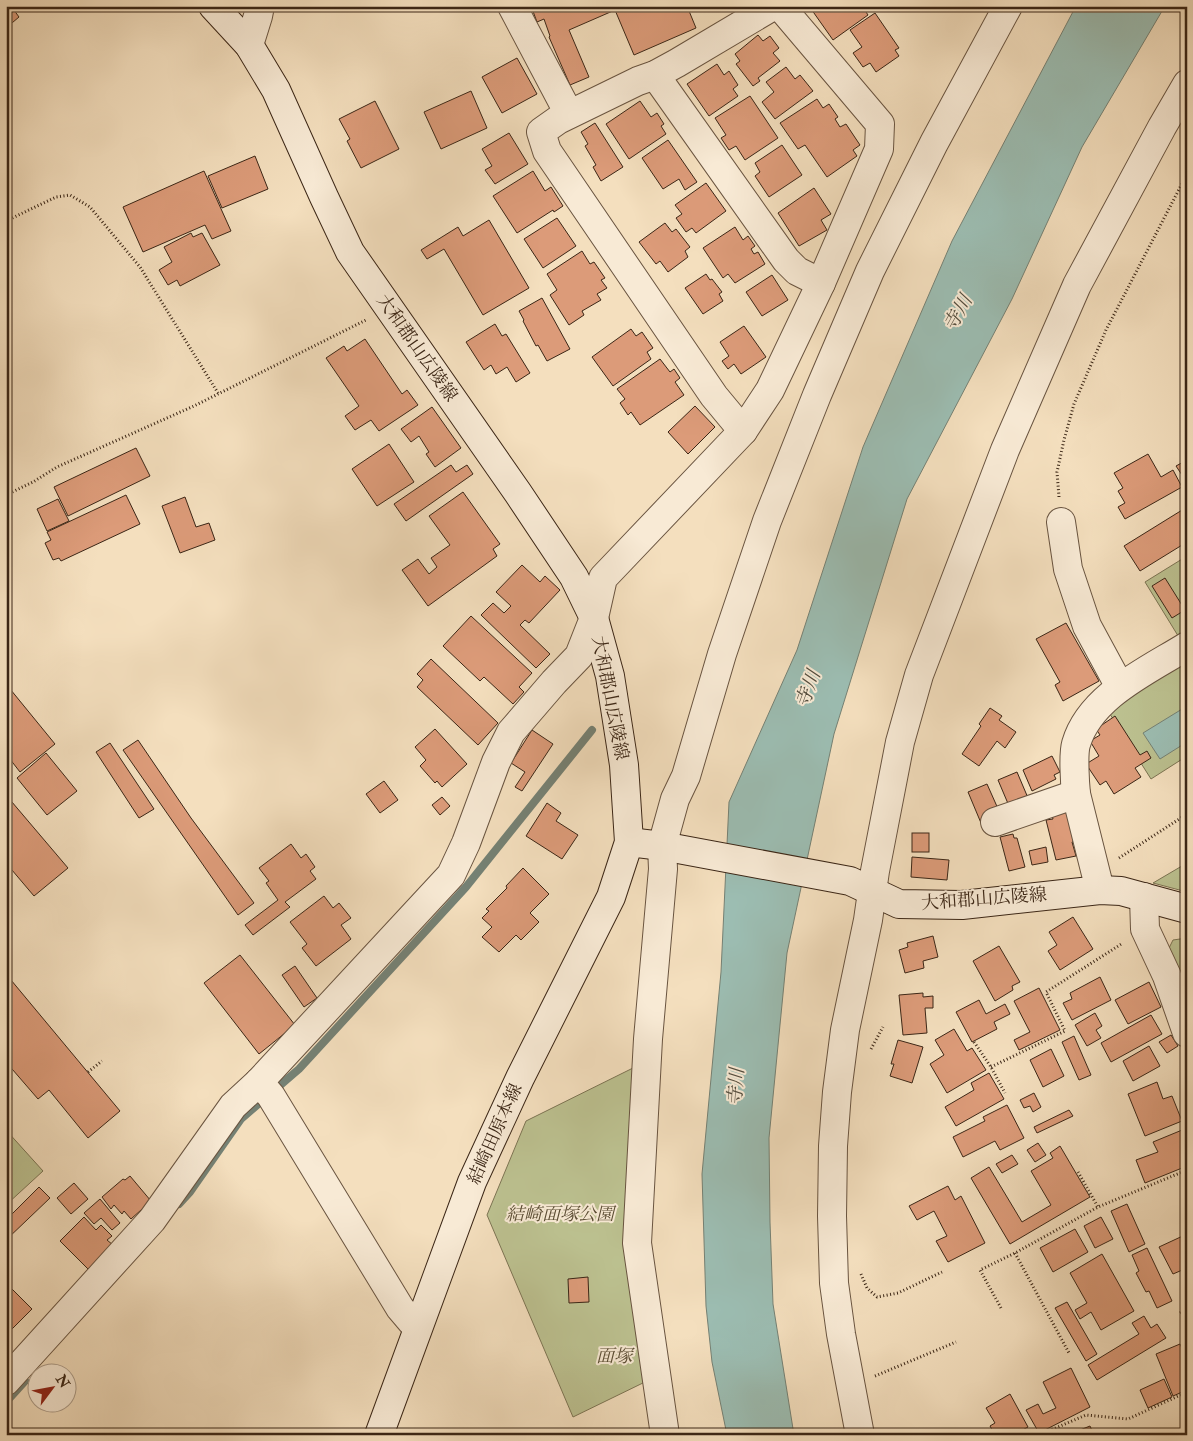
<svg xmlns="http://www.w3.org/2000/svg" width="1193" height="1441" viewBox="0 0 1193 1441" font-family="'IM FELL Double Pica','Noto Serif JP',serif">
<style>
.green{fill:#bcc190;stroke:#7c7453}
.water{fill:#9cbdb2;stroke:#758174}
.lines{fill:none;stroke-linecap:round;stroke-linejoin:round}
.stream{stroke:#758174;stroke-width:8}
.building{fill:#dc9b79;stroke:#3b2616}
.minor-casing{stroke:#695440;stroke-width:30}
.secondary-casing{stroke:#3b2616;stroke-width:30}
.path{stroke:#3b2616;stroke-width:3;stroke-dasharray:1 2.5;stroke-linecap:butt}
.minor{stroke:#f8ead5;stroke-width:28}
.secondary{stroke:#f8ead5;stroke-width:28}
.labels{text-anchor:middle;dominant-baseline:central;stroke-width:4;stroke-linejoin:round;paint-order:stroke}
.street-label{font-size:18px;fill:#3b2616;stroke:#f8ead5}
.park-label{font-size:18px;font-style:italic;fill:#5b4d34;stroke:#f8ead5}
.water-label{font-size:19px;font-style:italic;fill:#534c3d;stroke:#f8ead5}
</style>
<rect width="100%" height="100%" fill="#f4dfbe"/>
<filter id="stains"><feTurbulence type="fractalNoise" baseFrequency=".004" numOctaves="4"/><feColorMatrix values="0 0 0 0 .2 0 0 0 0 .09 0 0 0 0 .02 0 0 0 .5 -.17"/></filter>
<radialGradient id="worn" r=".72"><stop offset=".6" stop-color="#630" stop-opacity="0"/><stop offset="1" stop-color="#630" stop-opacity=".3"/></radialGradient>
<g class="green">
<path d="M1187 556V635L1180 639 1145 582Z"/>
<path d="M1187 661V756L1151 779 1108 711Z"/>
<path d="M1187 863V892L1153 883Z"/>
<path d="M1187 938V1012L1163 960 1173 940Z"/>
<path d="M633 1068 647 1381 573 1417 487 1215 526 1121Z"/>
<path d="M6 1130 43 1171 6 1205Z"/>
</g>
<g class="water">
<path d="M1076 6H1165L1082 147 1012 299 907 499 834 734 787 953 769 1138 770 1222 773 1304 794 1435H727L712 1362 706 1306 702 1174 721 972 729 802 797 650 863 447 952 241Z"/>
<path d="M1187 706V742L1160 759 1143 733Z"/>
</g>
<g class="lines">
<g class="stream">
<path d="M179 1204 190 1192 241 1119 299 1069 466 887 592 730"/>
<path d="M6 1402 25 1381"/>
</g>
</g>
<g class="building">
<path d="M6 6H11L19 17 6 28Z"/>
<path d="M531 6H687L696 28 634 55 615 10 569 30 589 77 570 85 549 37 550 36 544 19 537 22Z"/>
<path d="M809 6H862L868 15 833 40Z"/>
<path d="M875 13 899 48 895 50 899 56 876 72 870 63 863 67 853 53 862 47 850 30Z"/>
<path d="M758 35 763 41 770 36 779 48 773 53 780 61 758 78 760 81 753 86 736 64 740 61 735 54Z"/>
<path d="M517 58 537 94 502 113 482 77Z"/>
<path d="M717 64 724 75 729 71 738 85 733 89 738 96 709 116 687 84Z"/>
<path d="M786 67 795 79 800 75 813 91 775 119 762 102 774 92 766 82Z"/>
<path d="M471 91 487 128 441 149 424 112Z"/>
<path d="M750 96 778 138 745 160 736 146 729 150 721 138 726 135 715 118Z"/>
<path d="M817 99 823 108 829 104 838 117 835 119 840 127 846 124 860 145 853 150 857 156 827 177 805 145 798 149 780 123Z"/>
<path d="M375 101 399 149 361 168 347 141 350 139 339 119Z"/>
<path d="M640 101 651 117 657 113 664 124 661 126 666 134 629 159 606 124Z"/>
<path d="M595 123 623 167 601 181 593 167 596 165 585 146 588 144 581 132Z"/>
<path d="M509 133 528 164 495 184 485 170 492 166 482 149Z"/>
<path d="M668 140 697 182 685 190 679 179 663 189 642 158Z"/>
<path d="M782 145 802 175 769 197 755 176 760 172 755 163Z"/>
<path d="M255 156 268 189 222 208 208 176Z"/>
<path d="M204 171 231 231 212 239 205 225 143 252 123 207Z"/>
<path d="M533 171 545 191 551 187 563 206 554 212 553 210 517 233 493 196Z"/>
<path d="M706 183 726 211 696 233 692 228 686 232 676 218 682 214 675 205Z"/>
<path d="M814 188 831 214 821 220 827 230 799 246 778 213Z"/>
<path d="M557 218 576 246 543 268 524 239Z"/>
<path d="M489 220 529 288 483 315 444 249 427 259 421 250 458 227 463 236Z"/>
<path d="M665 223 672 232 676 229 690 247 685 251 688 257 668 272 660 261 656 264 639 242Z"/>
<path d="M735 227 743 240 748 236 755 246 751 249 754 254 758 252 765 264 735 283 728 274 723 278 703 248Z"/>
<path d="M191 233 193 237 202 233 220 265 180 286 177 280 168 285 159 270 172 262 164 247Z"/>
<path d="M582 251 590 264 594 262 605 278 601 280 607 288 597 294 601 300 582 311 584 315 569 325 550 295 557 290 547 274Z"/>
<path d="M706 274 710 280 712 279 722 292 719 294 723 301 703 314 685 288Z"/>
<path d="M772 275 788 300 762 316 746 292Z"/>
<path d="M542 298 570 349 547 361 538 345 536 346 523 321 524 320 519 311Z"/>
<path d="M495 324 502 336 506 334 530 373 516 382 507 367 496 374 491 365 484 370 466 342Z"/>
<path d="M744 326 766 357 741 374 734 364 728 369 722 361 729 356 720 342Z"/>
<path d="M631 329 636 336 642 332 653 348 647 352 651 359 613 386 592 357Z"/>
<path d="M365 339 402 394 407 390 418 405 379 431 371 420 355 430 345 416 359 406 326 358 344 346 347 351Z"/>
<path d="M660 359 670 372 674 369 680 378 675 382 684 395 640 425 631 412 628 415 620 403 625 399 617 389Z"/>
<path d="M695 406 715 427 688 454 668 432Z"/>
<path d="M432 407 461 448 435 467 426 454 429 452 419 436 411 442 401 429Z"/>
<path d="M389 444 414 482 377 506 352 469Z"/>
<path d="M136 448 150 476 68 516 54 487Z"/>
<path d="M1148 454 1161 477 1173 470 1182 487 1125 519 1118 507 1125 503 1118 491 1123 488 1114 473Z"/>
<path d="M1187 460V481H1186L1176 466Z"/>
<path d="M451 465 456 472 467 465 473 474 406 521 394 504Z"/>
<path d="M463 492 500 544 493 549 497 556 428 606 402 570 418 559 429 574 437 567 431 558 450 545 429 516Z"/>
<path d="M126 495 140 524 61 561 59 558 53 560 45 543 51 540 47 532Z"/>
<path d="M185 497 196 527 209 523 215 540 180 553 162 506Z"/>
<path d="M58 499 69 521 47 531 37 509Z"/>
<path d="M1187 507V542L1140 571 1124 546Z"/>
<path d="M522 565 540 582 545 576 560 590 529 623 525 620 520 625 550 654 536 668 481 615 493 603 504 613 511 606 496 592Z"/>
<path d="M1165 578 1185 610 1172 618 1152 586Z"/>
<path d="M471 616 532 673 519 687 524 692 513 704 484 677 480 681 443 646Z"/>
<path d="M1066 623 1099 681 1063 701 1055 685 1060 682 1036 639Z"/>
<path d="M431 659 498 723 478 745 417 687 423 680 417 674Z"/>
<path d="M6 684 55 744 20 772 6 754Z"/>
<path d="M990 708 1002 716 999 720 1016 732 1005 748 997 741 979 766 962 754 981 726 979 724Z"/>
<path d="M1115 716 1140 755 1147 751 1151 758 1135 768 1141 777 1114 794 1106 781 1100 785 1086 764 1099 756 1090 741 1100 735 1096 729Z"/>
<path d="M435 729 467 764 442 787 437 781 435 783 420 766 426 760 415 747Z"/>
<path d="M532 730 553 744 522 791 515 787 525 772 511 763Z"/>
<path d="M138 740 191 818 254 903 238 915 123 750Z"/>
<path d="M110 743 154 809 139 818 96 752Z"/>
<path d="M46 753 77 791 47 815 17 778Z"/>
<path d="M1052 756 1060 772 1054 775 1056 779 1032 791 1023 770Z"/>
<path d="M1017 772 1031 805 1012 813 998 780Z"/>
<path d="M384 781 398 800 380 813 366 794Z"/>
<path d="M987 784 999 811 994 817 981 823 968 792Z"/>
<path d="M6 795 68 868 34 896 6 863Z"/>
<path d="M442 797 450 806 440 815 432 805Z"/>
<path d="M547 803 561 813 556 821 578 835 562 859 526 836Z"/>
<path d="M1069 807 1077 841 1072 842 1076 856 1056 860 1046 820 1053 819 1051 811Z"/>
<rect x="912" y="833" width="17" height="19"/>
<path d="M1013 834 1014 838H1017L1025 867 1009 871 1000 837Z"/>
<path d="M291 844 301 858 306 854 315 867 310 871 316 879 285 902 290 907 253 935 245 925 278 900 266 883 269 881 259 868Z"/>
<path d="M1046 847 1048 862 1032 865 1029 851Z"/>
<path d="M912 857 949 860 947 880 911 877Z"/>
<path d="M523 868 549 894 530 913 539 922 521 940 516 935 499 952 482 937 492 927 482 918 489 911 486 909 507 888 506 886Z"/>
<path d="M324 896 333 908 339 903 351 918 341 925 351 939 316 966 302 948 307 944 290 922Z"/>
<path d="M1073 917 1093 949 1060 970 1048 951 1057 945 1049 932Z"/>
<path d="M933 936 938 957 923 961 924 968 905 973 899 950 908 947 907 943Z"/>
<path d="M999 946 1020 982 1012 986 1013 990 995 1001 973 961Z"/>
<path d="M240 955 295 1025 259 1054 204 983Z"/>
<path d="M295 966 317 998 304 1007 282 975Z"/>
<path d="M6 974 120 1111 88 1138 49 1090 38 1099 6 1062Z"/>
<path d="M1100 977 1111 1000 1072 1020 1063 1003 1072 999 1070 993Z"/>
<path d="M1149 982 1161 1007 1128 1024 1115 1000Z"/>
<path d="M1039 988 1060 1030 1019 1050 1014 1040 1030 1032 1014 1001Z"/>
<path d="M923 993V997L933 996V1008H925L927 1033 903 1035 899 995Z"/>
<path d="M979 1000 986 1014 1005 1004 1010 1014 994 1022 997 1029 972 1042 956 1012Z"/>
<path d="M1095 1013 1102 1026 1096 1030 1101 1038 1087 1046 1075 1025Z"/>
<path d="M1151 1015 1162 1034 1111 1062 1101 1043Z"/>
<path d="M954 1029 967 1051 972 1048 986 1070 947 1093 930 1064 944 1055 935 1040Z"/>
<path d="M1171 1035 1178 1046 1167 1053 1159 1042Z"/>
<path d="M1074 1036 1091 1075 1079 1080 1062 1042Z"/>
<path d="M898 1040 923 1047 912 1083 890 1076 894 1064H891Z"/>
<path d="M1149 1046 1160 1066 1133 1081 1123 1061Z"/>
<path d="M1051 1049 1064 1076 1043 1087 1030 1060Z"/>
<path d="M989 1073 1004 1099 956 1126 945 1107 974 1090 971 1083Z"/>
<path d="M1157 1082 1163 1099 1172 1096 1182 1121 1145 1136 1128 1094Z"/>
<path d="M1034 1093 1041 1107 1033 1112 1030 1106 1024 1108 1020 1100Z"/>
<path d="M1007 1105 1024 1138 1000 1150 995 1141 963 1157 953 1137 985 1121 983 1117Z"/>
<path d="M1069 1110 1073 1116 1037 1133 1034 1127Z"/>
<path d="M1187 1128V1166L1145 1183 1136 1160 1158 1152 1153 1142Z"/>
<path d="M1038 1143 1046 1155 1035 1162 1027 1150Z"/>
<path d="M1060 1146 1090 1197 1010 1244 971 1178 989 1167 1022 1222 1051 1205 1031 1171 1053 1158 1050 1153Z"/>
<path d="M1012 1155 1018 1164 1002 1173 996 1164Z"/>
<path d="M130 1176 151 1201 131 1219 124 1211 122 1214 114 1205 111 1209 102 1197 123 1179 125 1180Z"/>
<path d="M74 1183 88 1199 71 1214 57 1198Z"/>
<path d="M948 1186 955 1200 961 1196 985 1243 948 1262 936 1241 947 1236 934 1211 917 1220 909 1206Z"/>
<path d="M39 1187 50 1198 6 1240V1220Z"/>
<path d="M100 1199 120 1223 112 1230 101 1218 94 1224 84 1213Z"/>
<path d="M1127 1204 1145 1244 1129 1252 1111 1211Z"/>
<path d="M84 1217 96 1230 101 1225 112 1236 107 1240 113 1245 88 1269 60 1241Z"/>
<path d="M1101 1217 1113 1239 1095 1248 1084 1226Z"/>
<path d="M1075 1229 1088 1252 1053 1272 1040 1248Z"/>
<path d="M1187 1234V1268L1173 1274 1159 1247Z"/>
<path d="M1147 1248 1172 1301 1157 1308 1149 1291 1146 1292 1136 1273 1139 1271 1132 1255Z"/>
<path d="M1102 1254 1134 1311 1101 1330 1091 1312 1080 1319 1075 1310 1087 1303 1070 1273Z"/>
<path d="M588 1277 589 1302 569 1303 568 1279Z"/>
<path d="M6 1283 32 1309 6 1335Z"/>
<path d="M1067 1302 1097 1354 1086 1361 1055 1308Z"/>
<path d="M1144 1316 1151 1328 1157 1324 1166 1338 1097 1380 1088 1365 1139 1334 1132 1323Z"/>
<path d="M1180 1344 1187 1359V1390L1173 1396 1156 1354Z"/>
<path d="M1071 1368 1090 1407 1039 1433 1026 1410 1038 1404 1043 1414 1056 1408 1043 1382Z"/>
<path d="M1164 1379 1172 1397 1148 1408 1140 1390Z"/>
<path d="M1010 1394 1028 1427 1017 1433 1018 1435H995L990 1426 995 1423 986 1408Z"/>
<path d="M1090 1426 1094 1435H1076L1075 1432Z"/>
</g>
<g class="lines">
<defs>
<g id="minor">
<path d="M512 6 569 114"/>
<path d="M249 45 258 16 260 6"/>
<path d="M655 75 786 260 797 271 821 283"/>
<path d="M743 431 714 396 547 151 541 132 558 120 638 81 655 75 677 63 773 6"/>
<path d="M1061 522 1068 569 1087 626 1120 687"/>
<path d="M995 822 1076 794"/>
<path d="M1100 890 1076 794C1075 784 1073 754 1076 744 1090 696 1147 671 1187 646"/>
<path d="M1144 897 1145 929 1167 976 1187 1033"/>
<path d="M259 1082 271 1096 400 1308 417 1328"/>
<path d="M6 1381 152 1220 233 1106 259 1082 451 875 466 843 496 762 511 732 554 682 579 656 594 618 603 578 743 431 770 390 821 283 879 149 880 124 780 6"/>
<path d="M665 1435 637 1243 648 1039 663 869 662 846 675 799 686 776 722 654 767 521 817 395 870 271 934 143 1008 6"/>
<path d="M860 1435 841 1334 834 1283 832 1216 833 1146 837 1092 845 1030 868 920 875 871 900 742 919 675 1005 450 1077 285 1162 127 1187 84"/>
</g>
<g id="secondary">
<path d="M213 6 249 45 276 90 324 197 350 252 518 493 574 577 594 618 610 676 624 765 629 842 611 897 520 1078 472 1182 379 1435"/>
<path d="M629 842 662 846 850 881 899 904 962 905 1100 890 1121 891 1187 909"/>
</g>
</defs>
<use href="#minor" class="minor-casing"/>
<use href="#secondary" class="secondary-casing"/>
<g class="path">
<path d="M6 221 56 197 70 195 90 207 140 267 218 393"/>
<path d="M6 495 33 482 57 467 194 406 366 320"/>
<path d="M1059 497 1057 472 1064 440 1074 404 1106 330 1187 174"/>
<path d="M1119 858 1187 814"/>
<path d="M974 1042 991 1067 1005 1093"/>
<path d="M871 1049 883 1027"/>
<path d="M991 1067 1065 1031 1046 992 1123 943"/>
<path d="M88 1072 102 1061"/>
<path d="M1078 1172 1098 1207"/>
<path d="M1015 1253 1069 1353"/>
<path d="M861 1274 867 1288 877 1297 898 1293 942 1272"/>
<path d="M1001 1308 980 1270 1015 1253 1098 1207 1187 1170"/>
<path d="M1180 1313 1187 1309"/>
<path d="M875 1376 956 1342"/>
<path d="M1039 1435 1086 1415 1128 1419 1187 1392"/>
</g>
<use href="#minor" class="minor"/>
<use href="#secondary" class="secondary"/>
</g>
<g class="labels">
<g class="street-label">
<text transform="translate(417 348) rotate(55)">大和郡山広陵線</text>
<text transform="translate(610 698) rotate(79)">大和郡山広陵線</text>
<text transform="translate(984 899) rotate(-4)">大和郡山広陵線</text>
<text transform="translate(495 1134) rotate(-66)">結崎田原本線</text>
</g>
<g class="park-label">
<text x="560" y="1214">結崎面塚公園</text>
<text x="614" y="1356">面塚</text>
</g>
<g class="water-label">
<text transform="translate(958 313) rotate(-61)">寺川</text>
<text transform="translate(808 689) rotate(-70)">寺川</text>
<text transform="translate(736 1087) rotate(-86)">寺川</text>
</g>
</g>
<rect width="1193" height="1441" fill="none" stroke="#f4dfbe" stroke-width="25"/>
<rect x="8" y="8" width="1178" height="1426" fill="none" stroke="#3b2616" stroke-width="2.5"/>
<rect x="12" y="12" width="1168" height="1416" fill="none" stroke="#3b2616"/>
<g transform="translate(52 1388) rotate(58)"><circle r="24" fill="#f8ead5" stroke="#ac9c89"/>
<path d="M0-4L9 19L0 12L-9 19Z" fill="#8f2418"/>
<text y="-8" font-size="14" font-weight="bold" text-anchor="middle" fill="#3b2616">N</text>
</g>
<rect width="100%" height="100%" filter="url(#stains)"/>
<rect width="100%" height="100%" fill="url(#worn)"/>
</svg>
